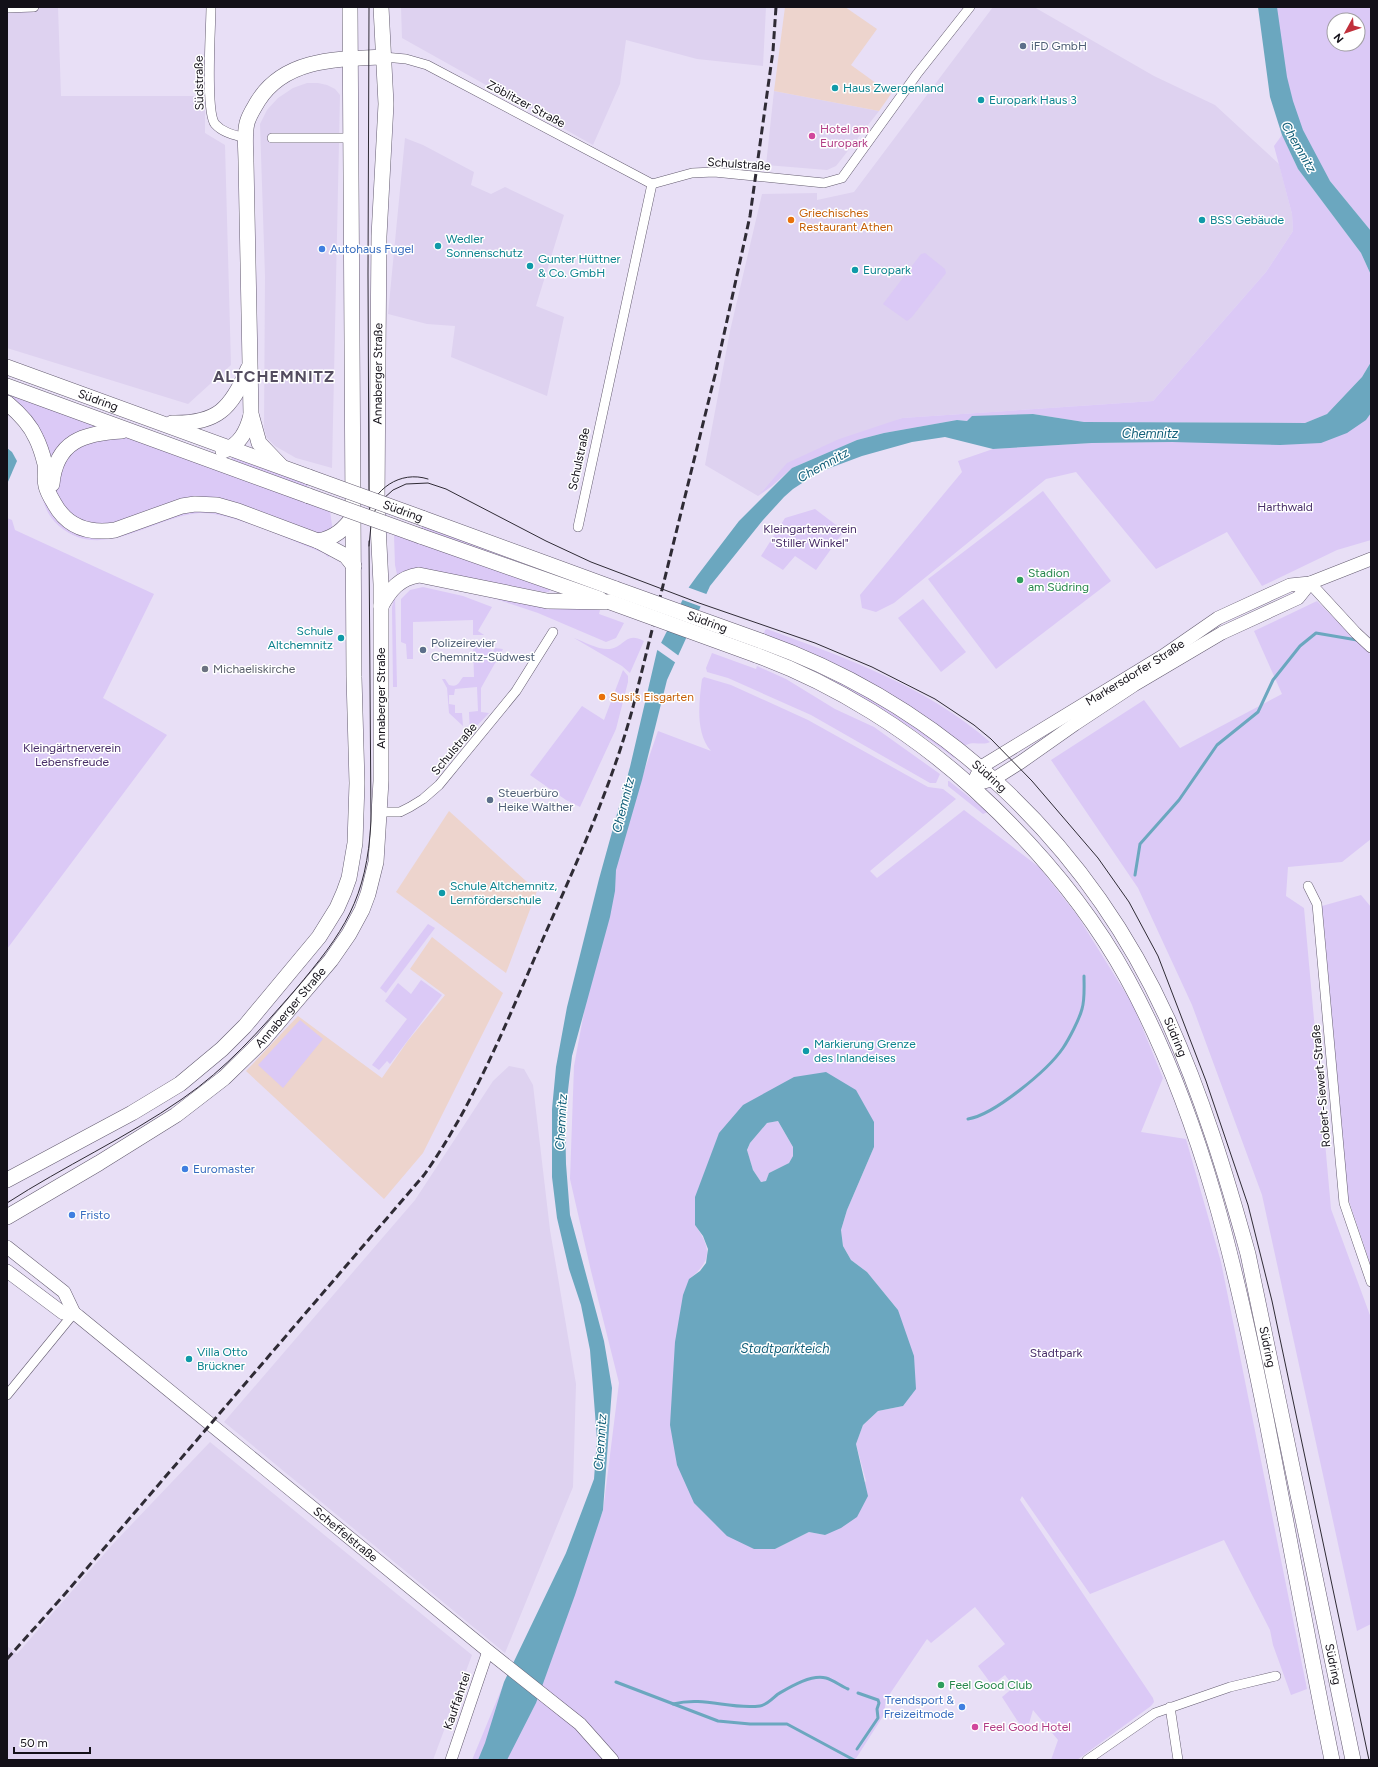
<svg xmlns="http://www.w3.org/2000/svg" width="1378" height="1767" viewBox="0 0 1378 1767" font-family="Figtree,sans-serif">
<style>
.built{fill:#ded2f0}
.education{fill:#edd4cd}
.green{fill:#dbc9f6;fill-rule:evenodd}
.water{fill:#6ba7bf;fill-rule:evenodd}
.pier{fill:#e8dff6}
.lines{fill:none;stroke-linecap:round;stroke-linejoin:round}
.stream{stroke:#6ba7bf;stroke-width:3}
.minor-casing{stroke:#645c70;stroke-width:10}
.tertiary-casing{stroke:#645c70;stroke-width:12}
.secondary-casing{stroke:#645c70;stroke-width:14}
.primary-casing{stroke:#645c70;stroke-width:16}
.minor{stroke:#fff;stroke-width:9}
.tertiary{stroke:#fff;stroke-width:11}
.secondary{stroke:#fff;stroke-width:13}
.primary{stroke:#fff;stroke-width:15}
.tram{stroke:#2f2b35;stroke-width:1}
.rail{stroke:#2f2b35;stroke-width:3;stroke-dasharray:8 4;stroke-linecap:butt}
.primary-bridge-casing{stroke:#645c70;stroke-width:16;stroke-linecap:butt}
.primary-bridge{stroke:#fff;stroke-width:15}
.service-dot{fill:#5c6f8a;stroke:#fff;stroke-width:1.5}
.culture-dot{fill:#0f9aa8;stroke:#fff;stroke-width:1.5}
.hotel-dot{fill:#d1479c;stroke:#fff;stroke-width:1.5}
.food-dot{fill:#e8710a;stroke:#fff;stroke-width:1.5}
.shop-dot{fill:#3f7fe0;stroke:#fff;stroke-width:1.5}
.leisure-dot{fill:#2e9e5b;stroke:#fff;stroke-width:1.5}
.worship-dot{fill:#6b7280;stroke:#fff;stroke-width:1.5}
.labels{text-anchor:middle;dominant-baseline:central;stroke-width:3;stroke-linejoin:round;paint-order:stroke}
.service-label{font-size:12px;fill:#4e5e75;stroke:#fff;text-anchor:start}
.street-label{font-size:12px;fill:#131018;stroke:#fff}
.culture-label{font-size:12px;fill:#0d838f;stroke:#fff;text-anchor:start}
.hotel-label{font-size:12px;fill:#b23c85;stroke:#fff;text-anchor:start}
.food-label{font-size:12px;fill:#c56008;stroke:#fff;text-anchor:start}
.shop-label{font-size:12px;fill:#366cbe;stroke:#fff;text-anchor:start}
.park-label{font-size:12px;fill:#482d68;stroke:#fff}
.leisure-label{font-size:12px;fill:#27864d;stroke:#fff;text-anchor:start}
.worship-label{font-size:12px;fill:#5b616d;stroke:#fff;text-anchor:start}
.water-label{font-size:13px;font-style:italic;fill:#13607a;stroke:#fff}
.district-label{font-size:16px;font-weight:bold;letter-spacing:1px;fill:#534c5f;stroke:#fff}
</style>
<rect width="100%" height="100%" fill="#e8dff6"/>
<g class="built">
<path d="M7 7H58L61 96H205V133L225 145 231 365 188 404 7 348Z"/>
<path d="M401 7H766L763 66 697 59 626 40 620 84 593 145 402 38Z"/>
<path d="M993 7H1034L1154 76 1215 105 1279 164 1292 214 1293 231 1266 272 1153 401 902 418 788 463 758 496 705 465 730 331 762 194 817 193V200L854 192Z"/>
<path d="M307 83H318L327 85 335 89 340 95 332 468 296 458 275 446 267 438 264 428 265 276 260 124 267 110 278 98 293 88Z"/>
<path d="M774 91 879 111 836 166 827 170 766 165Z"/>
<path d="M405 138 423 145 474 172 471 185 491 194 505 187 564 215 536 306 564 317 547 396 451 357 455 326 427 324 388 314Z"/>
<path d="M509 1066 524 1069 533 1085 550 1230 576 1384 573 1487 505 1653 224 1422 415 1200 493 1081Z"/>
<path d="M210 1442 472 1655 433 1760H7V1646L17 1654 112 1545Z"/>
</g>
<g class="education">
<path d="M785 7H845L877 29 851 65 891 94 879 111 774 91Z"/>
<path d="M449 811 537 891 506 973 396 892Z"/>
<path d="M432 937 503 993 423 1153 384 1199 246 1071 298 1016 382 1078 407 1042 445 995 410 969Z"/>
</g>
<g class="green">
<path d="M1276 7H1371V231L1330 181 1295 132 1283 91ZM1334 20H1358V44H1334Z"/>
<path d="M1282 135 1298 169 1361 253 1371 275V362L1362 377 1327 414 1305 423 1084 422 1033 414 968 421 957 420 884 433 857 440 792 468 772 486 758 496 787 463 839 439 902 418 1153 401 1266 272 1293 231 1292 214 1274 146Z"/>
<path d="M925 253 945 269 946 273 912 317 907 321 883 304 921 254Z"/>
<path d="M7 386 330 511 333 532 328 539 217 505 115 530 62 516 45 465 7 403Z"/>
<path d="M7 408C24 423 37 442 40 464 45 491 40 511 67 529 109 557 156 513 199 509 228 506 268 526 295 537 307 541 323 545 334 553L328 557 324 553C294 542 229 511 200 513 154 516 102 563 59 526 38 507 43 489 39 465 35 444 23 424 7 411Z"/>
<path d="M1371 413V540L1337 550 1262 586 1227 532 1156 569 1076 472 1046 479 894 603 876 612 862 608 860 595 962 472 958 461 993 449 1092 443 1172 442 1366 420Z"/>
<path d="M233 456 308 485 306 488 231 461Z"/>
<path d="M1043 491 1111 581 996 669 928 579Z"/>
<path d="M815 509 844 531 816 570 795 556 783 570 761 556 785 518Z"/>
<path d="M7 518 12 520 15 530 154 594 103 698 167 735 7 949Z"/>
<path d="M422 523 614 594 612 597 422 530Z"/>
<path d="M394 535 549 587 550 590 549 592H544L422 570 398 579 395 565Z"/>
<path d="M423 587 463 596 492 607 478 631 484 635H473V620L413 622V659H407L406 644 401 642V599L410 590Z"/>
<path d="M478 593 590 607 600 610 599 614 624 623 616 638 606 642 538 613Z"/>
<path d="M395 595 397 687H393L392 607Z"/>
<path d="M923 599 966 652 941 672 898 618Z"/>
<path d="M1317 601 1371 655V839L1342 862 1288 867 1286 896 1304 908 1331 1209 1371 1318V1624L1357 1631 1262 1195 1192 1005 1138 888 1051 760 1144 700 1180 748 1282 694 1254 631Z"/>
<path d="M767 629C846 658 926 686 990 742 982 746 973 740 964 746L763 637 765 630Z"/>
<path d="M574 638C585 642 598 650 610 649 625 647 625 631 644 641L630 673 622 666Z"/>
<path d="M473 643 489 645 487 648 493 651 495 648 503 649 481 688V712L489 713 470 733 469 712 478 711 477 687 455 689 454 695H449V704L455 705V713H462L463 726 449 713 447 688 442 679H445L449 685C458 688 459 682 463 677H474Z"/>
<path d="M759 646 790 657 879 701 957 755 954 758C893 711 828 680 759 646Z"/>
<path d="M712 653 756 669 757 666 786 679 835 709 874 727 940 774 936 783H930L811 715 728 678 707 672 706 668Z"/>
<path d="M623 670 628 676V682L616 729 580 807 566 800 530 775 582 706 604 720Z"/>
<path d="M704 677 731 685 808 720 928 787 943 789 956 799 870 871 877 878 964 810 1039 867 1077 915 1133 1005 1163 1078 1141 1132 1186 1139 1221 1262 1307 1689 1291 1695 1273 1645 1270 1630 1224 1540 1090 1594 1022 1496 1020 1500 1153 1698 1154 1702 1151 1706 1077 1760H1051L1058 1740 1033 1710 1026 1734 1002 1697 1014 1687 1005 1675 992 1685 978 1666 1005 1644 975 1607 931 1643 927 1639 885 1701V1713L855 1760H472L506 1678 533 1676 603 1511 619 1383 591 1271 570 1179 574 1066 611 867 658 731 711 751C695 733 699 702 702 679ZM743 1105 874 1147 847 1210 841 1230 843 1246 851 1260 867 1272 898 1310 903 1406 878 1411 863 1425 856 1444 866 1481 825 1535 809 1532 775 1549 689 1279C712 1261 712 1249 695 1225Z"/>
<path d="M948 781H949L988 812 983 814 948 786Z"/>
<path d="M1361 895 1371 907V1266L1348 1198 1322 906Z"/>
<path d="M428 924 435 928 386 993 380 988Z"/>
<path d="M421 980 442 995 390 1064 387 1061 379 1070 372 1065 407 1019 385 1001 398 983 411 994Z"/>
<path d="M300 1020 323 1039 283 1088 258 1065Z"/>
<path d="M778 1121 793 1147V1156L789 1163 769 1173 766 1181 761 1182 753 1170 747 1151 750 1143 767 1123Z"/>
</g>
<g class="water">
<path d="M1258 7H1277L1287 77 1293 101 1303 130 1330 181 1371 231V275L1361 253 1298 169 1282 135 1270 97Z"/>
<path d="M1371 362V413L1366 420 1347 433 1321 443 1280 445 1172 442 1092 443 993 449 945 437 912 442 862 456 819 472 793 489 784 497 763 520 710 586 667 680 642 780 616 870 615 891 610 917 572 1056 565 1116 566 1164 570 1215 604 1341 612 1388 603 1510 575 1595 536 1703 507 1760H478L485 1743 504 1682 566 1553 594 1479 597 1439 590 1350 581 1305 569 1269 557 1218 552 1177V1109L556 1067 567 1007 599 879 630 767 657 651 689 587 697 576 739 521 792 468 857 440 884 433 957 420 967 421 972 416 1033 414 1084 422 1305 423 1327 414 1362 377Z"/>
<path d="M7 448 12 452 17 461 7 484Z"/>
<path d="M826 1072 856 1090 874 1122V1147L847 1210 841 1230 843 1246 851 1260 867 1272 898 1310 914 1356 916 1389 903 1406 878 1411 863 1425 856 1444 868 1496 857 1517 841 1528 825 1535 809 1532 775 1549H754L727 1536 694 1503 677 1465 670 1425 675 1342 683 1295 689 1279 700 1271 706 1263 708 1249 703 1236 695 1225V1197L719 1133 743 1105 794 1077ZM778 1121 793 1147V1156L789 1163 769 1173 766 1181 761 1182 753 1170 747 1150 750 1143 767 1123Z"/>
</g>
<g class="pier">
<path d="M687 587 709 595 702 607 680 599Z"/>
<path d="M660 642 679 656 676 663 656 649Z"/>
</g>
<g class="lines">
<g class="stream">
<path d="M1135 875 1140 844 1179 800 1217 745 1258 712 1273 680 1300 646 1316 633 1357 640"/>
<path d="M968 1119C994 1115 1048 1070 1063 1048 1069 1039 1079 1020 1082 1009 1085 999 1084 986 1084 976"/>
<path d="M616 1682 718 1721 750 1724H787L854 1760"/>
<path d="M673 1704C705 1696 729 1710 760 1706 767 1705 773 1698 778 1694 790 1687 811 1674 826 1678 833 1680 841 1686 848 1689"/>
<path d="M857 1749 878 1718 877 1709 879 1703 878 1700 858 1693"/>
</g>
<defs>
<g id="minor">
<path d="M211 7C211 27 205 111 215 124 223 133 235 135 245 138"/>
<path d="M7 8 34 7"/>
<path d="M384 57 406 59 427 65 652 184"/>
<path d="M272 138H351"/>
<path d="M652 184 692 173 714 172 824 183 842 178 917 74 970 7"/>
<path d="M578 527 652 184"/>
<path d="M379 812H400L410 807 423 799 439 785 516 691 553 632"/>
<path d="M1308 886 1317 904 1344 1203 1371 1282"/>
<path d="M7 1395 74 1313"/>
<path d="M1170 1707 1178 1760"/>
<path d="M1087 1760 1155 1713 1230 1687 1276 1676"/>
</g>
<g id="tertiary">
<path d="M1310 583 1356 633 1371 647"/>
<path d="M451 1760 488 1651"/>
</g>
<g id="secondary">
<path d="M984 782 994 779 1021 762 1075 724 1134 685 1222 633 1298 598 1310 583"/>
<path id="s1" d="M978 793 976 777 981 767 1163 656 1218 618 1290 585 1310 583 1371 559"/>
<path id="s2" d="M7 1247 64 1292 74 1313 78 1316 488 1651 580 1724 612 1760"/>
<path d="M7 1271 63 1313H74"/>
</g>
<g id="primary">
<path id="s3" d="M7 367 309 477"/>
<path d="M7 386 309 496"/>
<path d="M7 403C19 413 30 424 36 438 40 446 43 456 45 464 46 471 44 479 46 486 47 491 51 498 54 503 67 527 89 534 115 530L182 506 195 504 217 505 238 511 318 541 346 556 354 566"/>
<path d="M172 423C217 424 231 409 248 369"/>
<path d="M223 451C240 445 247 431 251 415"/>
<path d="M281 466 259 443 251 414 246 162C246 150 244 135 247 123 249 115 254 108 258 101 285 58 338 59 384 57"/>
<path d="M52 484C56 441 84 433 122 431"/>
<path d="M422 518 616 589"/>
<path d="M420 536 600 599"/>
<path d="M318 541C335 538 344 529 354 516"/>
<path d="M381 606C390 590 399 578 419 575L547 601 610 602"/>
<path id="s4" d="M761 641C944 706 1088 843 1168 1020 1202 1096 1226 1174 1248 1254L1353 1760"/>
<path d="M756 655C834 683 913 733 974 789 1034 844 1088 907 1127 978 1202 1115 1237 1271 1267 1423 1289 1535 1309 1648 1332 1760"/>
<path d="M7 1180 132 1113 180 1084 222 1049 245 1026 319 937 337 908 344 892 349 878 355 843 357 783 354 677 350 7"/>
<path id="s5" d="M7 1217 99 1163 176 1115 224 1078 263 1040 331 960 349 934 362 910 368 894 376 862 381 781V584L377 505 378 355 379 236 386 104 381 7"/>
</g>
</defs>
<use href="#minor" class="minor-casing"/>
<use href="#tertiary" class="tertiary-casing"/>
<use href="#secondary" class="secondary-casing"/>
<use href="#primary" class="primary-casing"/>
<use href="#minor" class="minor"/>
<use href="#tertiary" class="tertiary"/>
<use href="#secondary" class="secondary"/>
<use href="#primary" class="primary"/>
<g class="tram">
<path d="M369 507 368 274 369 7"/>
<path d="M367 517C373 489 400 470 428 479"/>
<path d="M369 546 372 515 383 499 393 490 406 484 428 483 446 489 546 541 591 562 699 603 815 643 872 667 935 699 974 725 991 739 1032 781 1098 858 1129 902 1158 956 1206 1081 1248 1205 1272 1301 1369 1760"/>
<path d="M7 1203C64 1166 126 1138 182 1099 226 1069 260 1030 295 990 344 932 367 899 371 821L369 541"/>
</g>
<path class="rail" d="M7 1659 64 1595 424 1175C475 1103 507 1021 542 941 576 864 611 788 633 707L715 375 750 216 773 51 776 7"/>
<defs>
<g id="primary-bridge">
<path id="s6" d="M309 477 422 518"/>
<path d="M309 496 420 536"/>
<path id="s7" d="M616 589 761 641"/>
<path d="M610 602 756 655"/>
</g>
</defs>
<use href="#primary-bridge" class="primary-bridge-casing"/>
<use href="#primary-bridge" class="primary-bridge"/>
</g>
<g class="service-dot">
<circle cx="1023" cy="46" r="4"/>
<circle cx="423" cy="650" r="4"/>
<circle cx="490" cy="800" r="4"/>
</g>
<g class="culture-dot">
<circle cx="835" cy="88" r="4"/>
<circle cx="981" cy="100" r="4"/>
<circle cx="1202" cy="220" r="4"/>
<circle cx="438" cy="246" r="4"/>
<circle cx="530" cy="266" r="4"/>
<circle cx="855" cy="270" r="4"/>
<circle cx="341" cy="638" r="4"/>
<circle cx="442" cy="893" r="4"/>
<circle cx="806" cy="1051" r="4"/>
<circle cx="189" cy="1359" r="4"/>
</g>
<g class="hotel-dot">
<circle cx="812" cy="136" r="4"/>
<circle cx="975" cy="1727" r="4"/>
</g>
<g class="food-dot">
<circle cx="791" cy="220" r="4"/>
<circle cx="602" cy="697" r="4"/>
</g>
<g class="shop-dot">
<circle cx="322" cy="249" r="4"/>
<circle cx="185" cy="1169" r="4"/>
<circle cx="72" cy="1215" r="4"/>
<circle cx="962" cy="1707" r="4"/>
</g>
<g class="leisure-dot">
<circle cx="1020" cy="580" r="4"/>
<circle cx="941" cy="1685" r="4"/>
</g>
<circle class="worship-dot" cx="205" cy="669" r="4"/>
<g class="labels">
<g class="service-label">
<text x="1031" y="46">iFD GmbH</text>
<text x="431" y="643">Polizeirevier<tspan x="431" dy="14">Chemnitz-Südwest</tspan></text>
<text x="498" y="793">Steuerbüro<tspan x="498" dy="14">Heike Walther</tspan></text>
</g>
<g class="street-label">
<text transform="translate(199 83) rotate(-91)">Südstraße</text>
<text transform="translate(526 104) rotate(28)">Zöblitzer Straße</text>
<text transform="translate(739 164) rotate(4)">Schulstraße</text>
<text stroke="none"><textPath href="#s5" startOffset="1015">Annaberger Straße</textPath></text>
<text stroke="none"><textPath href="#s3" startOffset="97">Südring</textPath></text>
<text transform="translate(579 459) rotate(-78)">Schulstraße</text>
<text stroke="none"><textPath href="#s6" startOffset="100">Südring</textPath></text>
<text stroke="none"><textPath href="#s7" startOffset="97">Südring</textPath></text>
<text stroke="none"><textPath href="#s1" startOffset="208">Markersdorfer Straße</textPath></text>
<text transform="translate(381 698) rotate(-90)">Annaberger Straße</text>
<text transform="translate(454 749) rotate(-50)">Schulstraße</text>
<text stroke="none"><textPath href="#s4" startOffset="267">Südring</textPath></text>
<text stroke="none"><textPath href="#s5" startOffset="355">Annaberger Straße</textPath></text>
<text stroke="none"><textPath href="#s4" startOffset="590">Südring</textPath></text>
<text transform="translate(1321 1086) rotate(-95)">Robert-Siewert-Straße</text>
<text stroke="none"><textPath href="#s4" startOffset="914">Südring</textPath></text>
<text stroke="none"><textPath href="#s2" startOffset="446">Scheffelstraße</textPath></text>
<text stroke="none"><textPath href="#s4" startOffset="1238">Südring</textPath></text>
<text transform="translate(457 1701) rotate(-71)">Kauffahrtei</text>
</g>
<g class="culture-label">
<text x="843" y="88">Haus Zwergenland</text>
<text x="989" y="100">Europark Haus 3</text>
<text x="1210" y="220">BSS Gebäude</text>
<text x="446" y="239">Wedler<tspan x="446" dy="14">Sonnenschutz</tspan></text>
<text x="538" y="259">Gunter Hüttner<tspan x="538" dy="14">&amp; Co. GmbH</tspan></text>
<text x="863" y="270">Europark</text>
<text x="333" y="631" text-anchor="end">Schule<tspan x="333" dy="14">Altchemnitz</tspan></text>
<text x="450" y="886">Schule Altchemnitz,<tspan x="450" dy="14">Lernförderschule</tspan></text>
<text x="814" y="1044">Markierung Grenze<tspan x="814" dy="14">des Inlandeises</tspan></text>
<text x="197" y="1352">Villa Otto<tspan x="197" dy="14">Brückner</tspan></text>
</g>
<g class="hotel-label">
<text x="820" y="129">Hotel am<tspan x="820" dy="14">Europark</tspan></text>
<text x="983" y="1727">Feel Good Hotel</text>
</g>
<g class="food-label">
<text x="799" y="213">Griechisches<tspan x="799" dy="14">Restaurant Athen</tspan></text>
<text x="610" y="697">Susi's Eisgarten</text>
</g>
<g class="shop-label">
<text x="330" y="249">Autohaus Fugel</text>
<text x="193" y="1169">Euromaster</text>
<text x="80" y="1215">Fristo</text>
<text x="954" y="1700" text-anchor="end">Trendsport &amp;<tspan x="954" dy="14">Freizeitmode</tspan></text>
</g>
<g class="park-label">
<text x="1285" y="507">Harthwald</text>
<text x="810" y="529">Kleingartenverein<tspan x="810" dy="14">"Stiller Winkel"</tspan></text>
<text x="72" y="748">Kleingärtnerverein<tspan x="72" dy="14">Lebensfreude</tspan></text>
<text x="1056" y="1353">Stadtpark</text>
</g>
<g class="leisure-label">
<text x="1028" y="573">Stadion<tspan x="1028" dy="14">am Südring</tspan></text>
<text x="949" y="1685">Feel Good Club</text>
</g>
<g class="worship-label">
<text x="213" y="669">Michaeliskirche</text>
</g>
<g class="water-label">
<text transform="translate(1299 147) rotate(60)">Chemnitz</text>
<text x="1150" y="433">Chemnitz</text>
<text transform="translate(823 465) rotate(-29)">Chemnitz</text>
<text transform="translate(623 805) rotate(-76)">Chemnitz</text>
<text transform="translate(561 1122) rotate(-87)">Chemnitz</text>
<text x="785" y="1348">Stadtparkteich</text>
<text transform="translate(600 1442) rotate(-86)">Chemnitz</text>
</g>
<g class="district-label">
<text x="274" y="376">ALTCHEMNITZ</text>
</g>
</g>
<rect width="1378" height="1767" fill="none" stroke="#131018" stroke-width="16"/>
<g transform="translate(1346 32) rotate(230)"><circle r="19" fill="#ffffff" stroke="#a19fa3"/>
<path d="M0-3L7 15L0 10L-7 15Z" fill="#c0303b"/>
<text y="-6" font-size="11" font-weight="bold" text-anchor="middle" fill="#131018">N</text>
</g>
<path d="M14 1747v6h76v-6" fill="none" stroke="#131018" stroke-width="2"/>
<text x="20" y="1747" font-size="12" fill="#131018" stroke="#ffffff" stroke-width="3" paint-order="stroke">50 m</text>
</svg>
